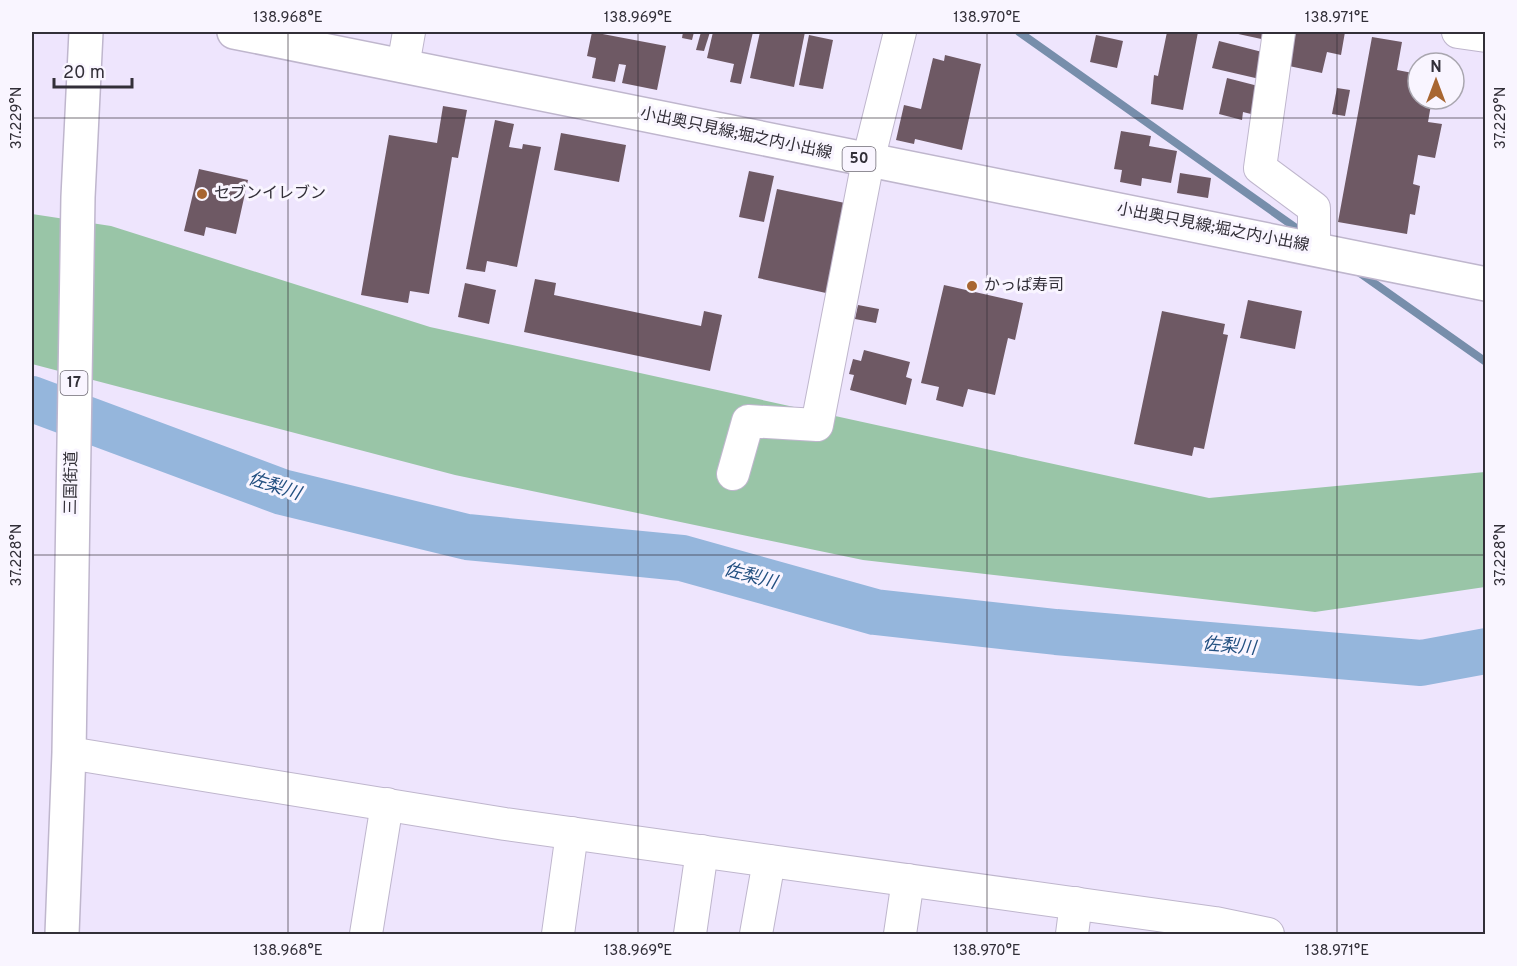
<svg xmlns="http://www.w3.org/2000/svg" width="1517" height="966" viewBox="0 0 1517 966" font-family="Overpass,'Noto Sans JP',sans-serif">
<style>
.green{fill:#99c5a7}
.lines{fill:none;stroke-linecap:round;stroke-linejoin:round}
.stream{stroke:#778eab;stroke-width:8}
.river{stroke:#95b6dc;stroke-width:46}
.building{fill:#6e5964}
.minor-casing{stroke:#bfb6cd;stroke-width:34}
.major-casing{stroke:#bfb6cd;stroke-width:36}
.highway-casing{stroke:#bfb6cd;stroke-width:36}
.minor{stroke:#fff;stroke-width:32}
.major{stroke:#fff;stroke-width:33}
.highway{stroke:#fff;stroke-width:33}
.ticks{fill:none;stroke:#322f38;stroke-width:1.5;stroke-opacity:0.45}
.poi-dot{fill:#a86632;stroke:#f9f5ff;stroke-width:2}
.labels{text-anchor:middle;dominant-baseline:central;stroke-width:6;stroke-linejoin:round;paint-order:stroke}
.shield{fill:#f9f5ff;stroke:#6e6a74;stroke-width:1.5}
.shield-label{font-size:15px;font-weight:bold;fill:#322f38}
.street-label{font-size:16px;fill:#322f38;stroke:#f9f5ff}
.poi-label{font-size:16px;fill:#322f38;stroke:#f9f5ff;text-anchor:start}
.water-label{font-size:18px;font-style:italic;fill:#235081;stroke:#f9f5ff}
.neatline{fill:none;stroke:#322f38;stroke-width:2}
.ticks-label{font-size:15px;text-anchor:middle;fill:#322f38}
</style>
<rect width="100%" height="100%" fill="#eee5fd"/>
<path class="green" d="M32 214 111 226 430 327 1209 498 1485 472V587L1315 612 863 560 455 475 32 364Z"/>
<g class="lines">
<g class="stream">
<path d="M1019 32 1306 235"/>
<path d="M1357 271 1486 362"/>
</g>
<path class="river" d="M32 399 282 492 467 537 682 558 875 612 1056 632 1421 663 1486 651"/>
</g>
<g class="building">
<path d="M592 32 666 46 657 90 622 83 626 65 619 64 615 82 592 78 596 58 587 56Z"/>
<path d="M683 32H694L692 40 682 38Z"/>
<path d="M701 32H710L704 51 696 50Z"/>
<path d="M713 32H753L741 84 730 82 734 64 707 58Z"/>
<path d="M760 32H805L794 87 750 78Z"/>
<path d="M1167 32H1198L1183 110 1151 104 1154 75 1158 76Z"/>
<path d="M1229 32H1268L1266 40Z"/>
<path d="M1296 32H1345L1341 55 1327 52 1322 73 1289 66Z"/>
<path d="M809 35 833 40 823 89 799 85Z"/>
<path d="M1096 35 1123 41 1117 68 1090 62Z"/>
<path d="M1372 37 1402 42 1397 70 1418 74V99H1432L1428 122 1442 124 1435 158 1418 155 1413 184 1420 186 1415 215 1410 214 1407 234 1338 222Z"/>
<path d="M1219 41 1270 54 1264 80 1212 68Z"/>
<path d="M945 55 981 64 962 150 915 139 914 144 896 140 904 105 921 109 933 58 944 61Z"/>
<path d="M1227 78 1262 87 1255 115 1243 112 1242 120 1219 114Z"/>
<path d="M1337 88 1350 90 1345 116 1332 114Z"/>
<path d="M443 106 467 110 458 158 452 157 429 294 410 291 408 303 361 295 389 135 437 143Z"/>
<path d="M495 120 514 124 509 147 522 149 523 144 541 147 517 267 487 261 485 272 466 269Z"/>
<path d="M1121 131 1151 136 1149 146 1177 151 1171 183 1142 178 1141 186 1120 182 1122 170 1114 169Z"/>
<path d="M561 133 626 145 619 182 554 170Z"/>
<path d="M199 169 248 180 236 234 206 227 204 236 184 231Z"/>
<path d="M749 171 774 176 764 222 739 217Z"/>
<path d="M1180 173 1211 178 1208 198 1177 193Z"/>
<path d="M777 189 845 203 826 293 758 278Z"/>
<path d="M535 279 556 283 554 295 701 326 704 311 722 315 710 371 524 332Z"/>
<path d="M465 283 496 290 489 324 458 317Z"/>
<path d="M944 285 1023 303 1015 340 1008 338 995 395 968 389 963 407 936 400 939 387 921 383Z"/>
<path d="M1248 300 1302 311 1295 349 1240 338Z"/>
<path d="M858 305 879 309 876 323 855 319Z"/>
<path d="M1162 311 1225 324 1223 334 1228 335 1204 449 1194 447 1192 456 1134 444Z"/>
<path d="M864 350 910 362 906 377 912 379 906 405 850 390 854 375 849 374 853 359 861 361Z"/>
</g>
<g class="lines">
<defs>
<g id="minor">
<path d="M1279 32 1260 168 1314 208V248"/>
<path d="M1458 32 1486 36"/>
<path d="M403 66 409 32"/>
<path d="M733 474 748 421 817 425 868 161 900 32"/>
<path d="M69 753 505 824 1215 923 1268 934"/>
<path d="M366 934 387 804"/>
<path d="M558 934 572 833"/>
<path d="M690 934 702 851"/>
<path d="M756 934 769 861"/>
<path d="M900 934 908 880"/>
<path d="M1072 934 1076 903"/>
</g>
<path id="major" d="M234 32 1486 284"/>
<path id="highway" d="M62 934 69 753 78 197 86 32"/>
</defs>
<use href="#minor" class="minor-casing"/>
<use href="#major" class="major-casing"/>
<use href="#highway" class="highway-casing"/>
<use href="#minor" class="minor"/>
<use href="#major" class="major"/>
<use href="#highway" class="highway"/>
</g>
<path class="ticks" d="M288 32V934M638 32V934M987 32V934M1337 32V934M32 118H1486M32 555H1486"/>
<g class="poi-dot">
<circle cx="202" cy="194" r="6"/>
<circle cx="972" cy="286" r="6"/>
</g>
<g class="labels">
<g class="shield">
<rect x="842.5" y="147" width="33" height="24" rx="4.5"/>
<rect x="60.5" y="371" width="27" height="24" rx="4.5"/>
</g>
<g class="shield-label">
<text x="859" y="159">50</text>
<text x="74" y="383">17</text>
</g>
<g class="street-label">
<text transform="translate(736 134) rotate(12)">小出奥只見線;堀之内小出線</text>
<text transform="translate(1213 228) rotate(11)">小出奥只見線;堀之内小出線</text>
<text transform="translate(72 483) rotate(-89)">三国街道</text>
</g>
<g class="poi-label">
<text x="214" y="194">セブンイレブン</text>
<text x="984" y="286">かっぱ寿司</text>
</g>
<g class="water-label">
<text transform="translate(274 487) rotate(18)">佐梨川</text>
<text transform="translate(750 577) rotate(15)">佐梨川</text>
<text transform="translate(1229 647) rotate(5)">佐梨川</text>
</g>
</g>
<rect width="1517" height="966" fill="none" stroke="#f9f5ff" stroke-width="66"/>
<g transform="translate(1436 81)"><circle r="28" fill="#f9f5ff" stroke="#a9a6af" stroke-width="1.5"/>
<path d="M0-4.5L10 22L0 15L-10 22Z" fill="#a86632"/>
<text y="-9" font-size="16" font-weight="bold" text-anchor="middle" fill="#322f38">N</text>
</g>
<path d="M54 78v9h78v-9" fill="none" stroke="#322f38" stroke-width="3"/>
<text x="63" y="78" font-size="18" fill="#322f38" stroke="#f9f5ff" stroke-width="4.5" paint-order="stroke">20 m</text>
<rect x="33" y="33" width="1451" height="900" class="neatline"/>
<g class="ticks-label">
<text x="288" y="22">138.968°E</text>
<text x="638" y="22">138.969°E</text>
<text x="987" y="22">138.970°E</text>
<text x="1337" y="22">138.971°E</text>
<text transform="translate(16 118) rotate(-90)" y="5">37.229°N</text>
<text transform="translate(1500 118) rotate(-90)" y="5">37.229°N</text>
<text transform="translate(16 555) rotate(-90)" y="5">37.228°N</text>
<text transform="translate(1500 555) rotate(-90)" y="5">37.228°N</text>
<text x="288" y="955">138.968°E</text>
<text x="638" y="955">138.969°E</text>
<text x="987" y="955">138.970°E</text>
<text x="1337" y="955">138.971°E</text>
</g>
</svg>
